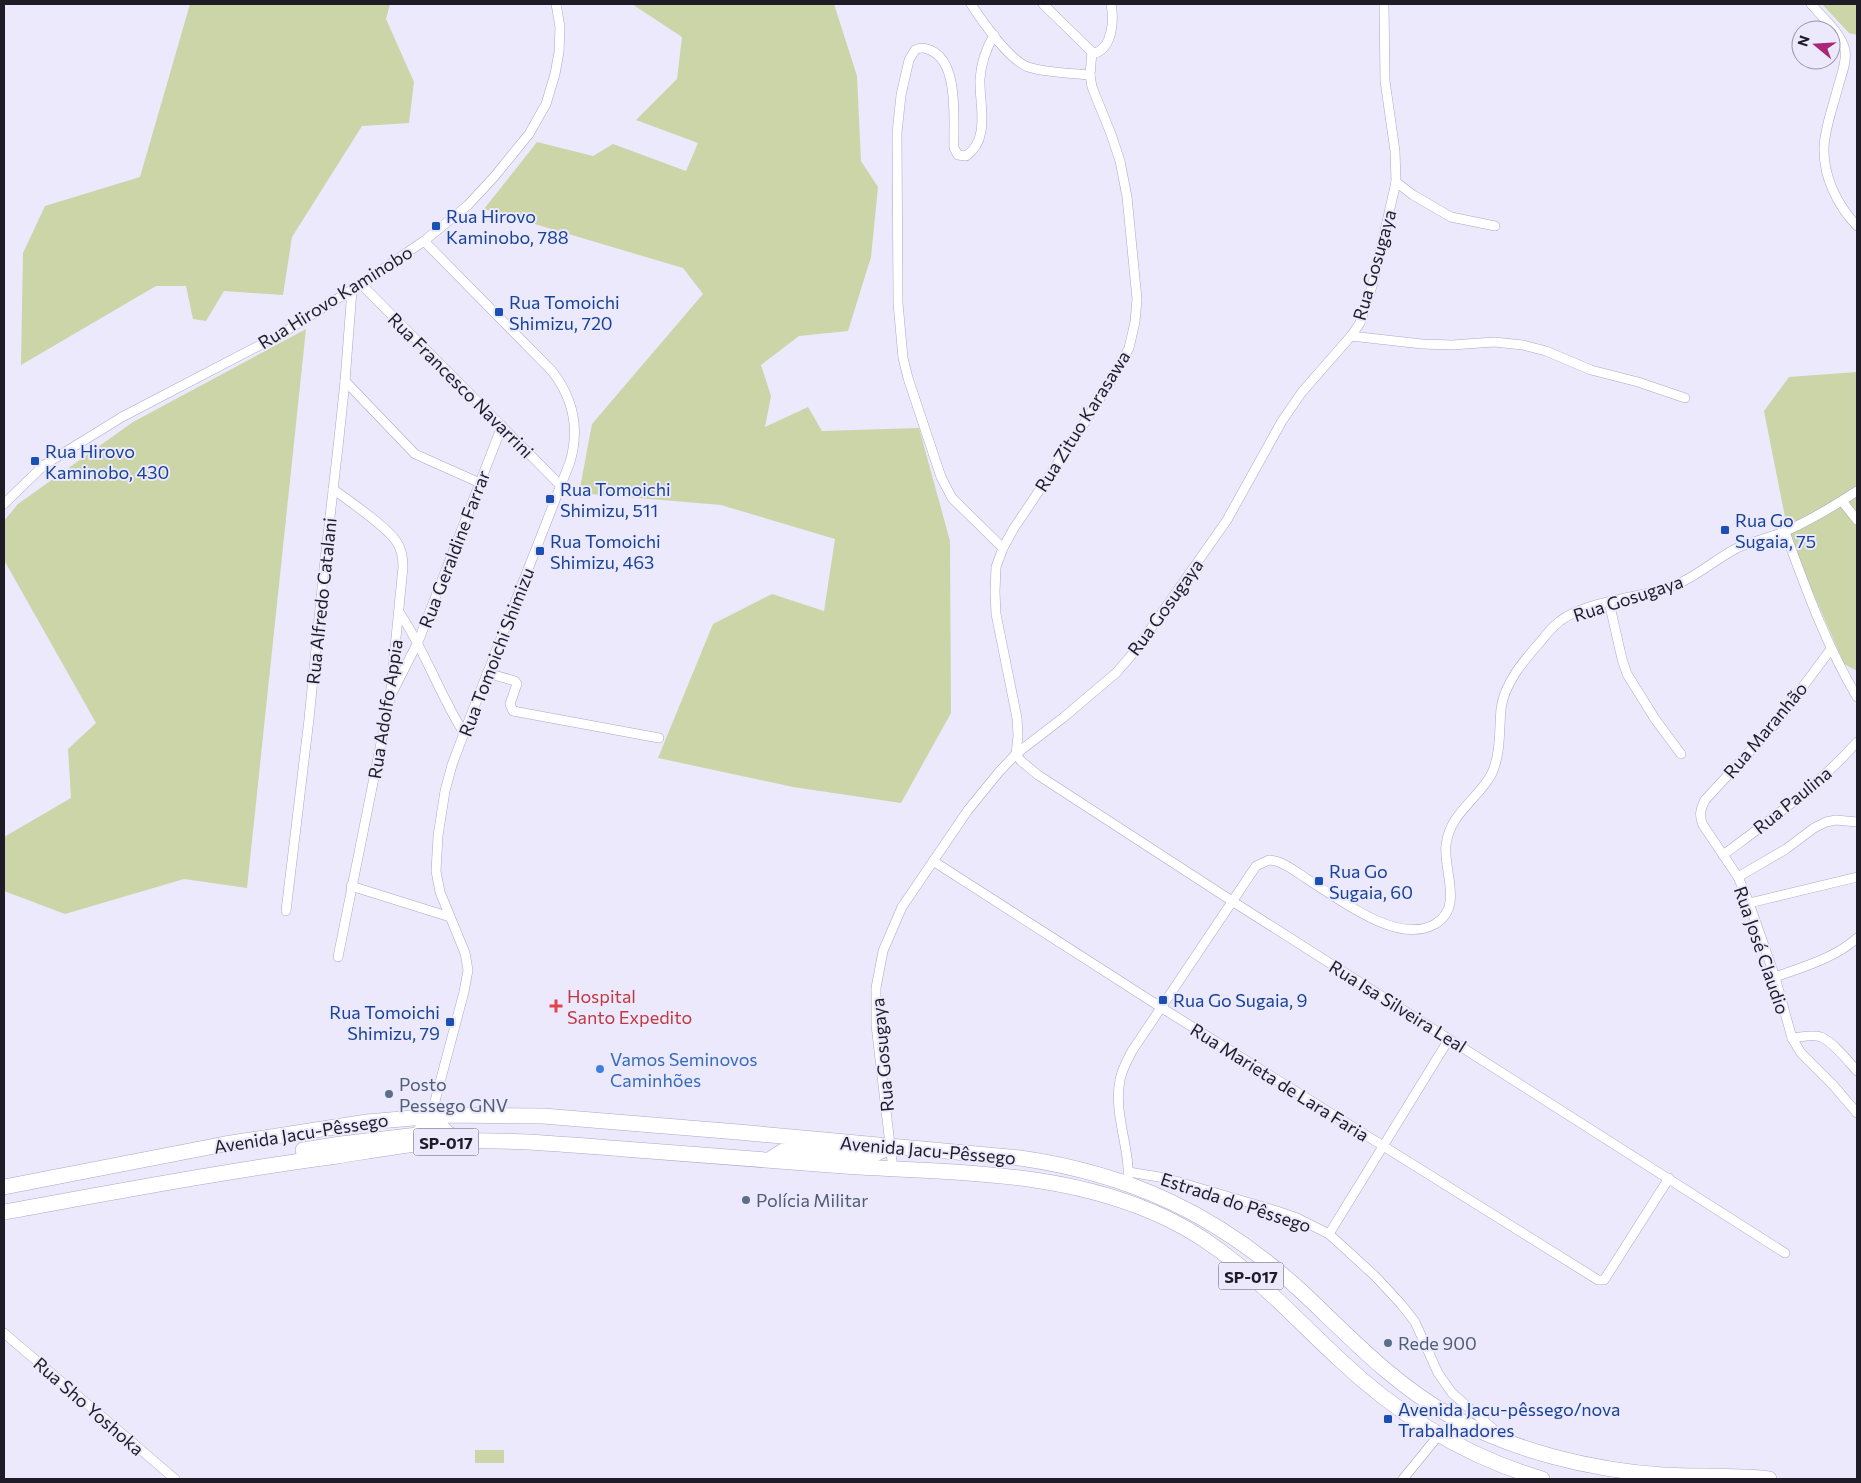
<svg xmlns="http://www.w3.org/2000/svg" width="1861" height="1483" viewBox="0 0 1861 1483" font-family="Commissioner,sans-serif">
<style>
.green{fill:#cbd5a8}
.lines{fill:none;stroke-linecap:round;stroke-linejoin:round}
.street-casing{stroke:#aca7c5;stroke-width:10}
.highway-casing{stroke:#aca7c5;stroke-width:16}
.street{stroke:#fff;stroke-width:9}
.highway{stroke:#fff;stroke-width:15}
.transit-dot{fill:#1a4fb4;stroke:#ece9fc;stroke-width:2}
.health-dot{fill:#e0444e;stroke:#ece9fc;stroke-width:2}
.shop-dot{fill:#3f7fe0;stroke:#ece9fc;stroke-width:2}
.service-dot{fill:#5c6f8a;stroke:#ece9fc;stroke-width:2}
.labels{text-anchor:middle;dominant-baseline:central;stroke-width:4;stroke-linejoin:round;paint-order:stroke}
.shield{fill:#ece9fc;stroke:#5c5a68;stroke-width:1}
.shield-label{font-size:16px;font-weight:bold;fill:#1f1c28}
.transit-label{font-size:18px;fill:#164399;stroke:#ece9fc;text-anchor:start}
.street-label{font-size:18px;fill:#1f1c28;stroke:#ece9fc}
.health-label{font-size:18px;fill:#be3a42;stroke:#ece9fc;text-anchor:start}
.shop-label{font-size:18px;fill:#366cbe;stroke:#ece9fc;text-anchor:start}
.service-label{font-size:18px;fill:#4e5e75;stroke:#ece9fc;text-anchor:start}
</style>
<rect width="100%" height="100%" fill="#ece9fc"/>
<g class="green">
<path d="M190 4H390L386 19 414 82 409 123 362 126 292 237 283 295 224 291 206 321 193 319 186 286H156L21 365 23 253 45 206 140 177Z"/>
<path d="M632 4H834L857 76 861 161 878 187 871 257 848 331 799 336 761 365 771 396 765 427 808 407 822 431 919 428 950 541 951 713 901 803 793 787 658 758 713 624 772 594 824 611 835 539 721 505 579 493 592 424 703 294 683 268 484 209 537 142 593 156 613 144 686 171 698 143 636 120 677 79 682 37Z"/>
<path d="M1822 4H1857V35L1849 33Z"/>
<path d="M306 329 247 888 184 879 65 914 4 891V837L71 798 68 749 96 723 4 560V521L18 504 133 422Z"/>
<path d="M1857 372V671L1844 664 1789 537 1764 411 1789 377Z"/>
<rect x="475" y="1450" width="29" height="13"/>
</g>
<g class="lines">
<defs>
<g id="street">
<path d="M971 4C982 21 1009 60 1028 67 1047 73 1070 73 1090 75"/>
<path d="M1043 4 1092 52 1096 53C1113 46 1114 19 1111 4"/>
<path d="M1811 4C1822 17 1841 33 1845 50 1847 62 1841 76 1838 87 1833 107 1825 127 1824 147 1823 176 1837 205 1857 226"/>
<path d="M994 35C986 49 981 63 980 79 979 104 991 139 966 156L958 155 954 148C953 122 960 62 930 50 925 48 921 47 915 50L909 60 901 95 897 133 898 303 903 358 908 378 941 477 952 498 1003 548"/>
<path d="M1092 52 1090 75 1092 87 1111 134 1120 161 1127 197 1137 299 1135 322 1129 348 1117 371 1080 430 1014 528 1003 548 996 567 995 592 996 614 1017 718 1018 736 1016 754 1021 761 1038 775 1232 901 1785 1253"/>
<path d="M1396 182 1413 195 1451 217 1495 226"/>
<path d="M424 241 552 371C573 398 580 428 570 462L464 733 452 765 445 791 438 836 436 871 440 892 465 953 468 970 464 992 431 1116"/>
<path d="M361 284 561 486"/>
<path d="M1351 336 1422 344 1452 345 1494 342 1523 345 1546 351 1591 370 1638 382 1685 398"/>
<path d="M345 381 415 454 480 483"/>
<path d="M333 489C350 502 385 525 396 541 402 549 403 557 403 567L390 698 338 957"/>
<path d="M1842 501 1857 520"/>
<path d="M4 504 44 465 122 417 281 334 361 284 424 241 468 205 494 177 529 134 546 104 555 74 559 52 560 27 556 4"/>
<path d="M1785 532C1806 589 1826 645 1857 697"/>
<path d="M1609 602 1622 659 1627 674 1655 719 1681 754"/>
<path d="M399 612C425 650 439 694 464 733"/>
<path d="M487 673 515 681 517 684 510 704 513 711 659 738"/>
<path d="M393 691 418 642 502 426"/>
<path d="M1723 855C1770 820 1818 786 1857 742"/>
<path d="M933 861 1162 1008 1598 1280H1604L1608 1274 1669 1178"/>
<path d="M1738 877 1786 849 1814 828 1826 822 1836 820 1857 822"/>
<path d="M351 886 450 917"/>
<path d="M1749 903 1857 877"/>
<path d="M286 911 309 719 323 578 339 438 345 381 352 290"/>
<path d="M1775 977C1803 967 1835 958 1857 938"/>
<path d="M1792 1038 1775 977 1749 903 1738 877 1703 825C1699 816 1700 810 1705 800L1775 724 1831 649"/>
<path d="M1857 1071C1848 1061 1833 1042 1821 1037 1813 1034 1801 1037 1792 1038L1801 1053 1833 1085 1857 1113"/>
<path d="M893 1170 876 1025V988L883 951 902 907 968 810 999 772 1016 754 1064 717 1116 673 1135 651 1227 520 1282 421 1302 392 1351 336 1360 323 1373 283 1396 182 1395 151 1385 81 1384 4"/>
<path d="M1129 1172 1165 1178 1277 1211 1297 1218 1329 1234 1375 1276 1401 1304 1415 1322 1438 1373 1452 1393 1498 1433"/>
<path d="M1128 1184C1131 1149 1113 1114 1120 1080 1122 1069 1127 1061 1132 1051L1256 866 1269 860C1283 861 1295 871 1307 879 1338 898 1398 946 1435 924 1464 908 1443 870 1446 845 1450 812 1479 799 1492 773 1501 752 1499 731 1501 709 1504 683 1525 659 1542 640 1547 633 1554 626 1560 621 1586 601 1639 598 1671 587 1695 578 1714 560 1737 548 1753 541 1770 538 1786 531 1811 520 1834 506 1857 491"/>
<path d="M1329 1234 1449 1039"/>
<path d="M4 1333 175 1479"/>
<path d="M1403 1479 1438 1436"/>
</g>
<g id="highway">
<path d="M431 1116 448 1134 463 1140"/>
<path d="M303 1150 341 1144 418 1135 431 1116"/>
<path d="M772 1158 783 1151 871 1156 891 1146"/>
<path d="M4 1187 225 1144 367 1122 448 1115 543 1116 738 1132 1020 1158C1131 1174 1218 1215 1301 1291 1349 1336 1391 1382 1449 1415 1513 1451 1591 1470 1663 1475 1698 1477 1734 1475 1769 1479"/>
<path d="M4 1212C115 1192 225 1171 337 1156 369 1151 402 1145 434 1142 498 1138 561 1144 624 1149 697 1155 771 1161 845 1166 956 1174 1064 1169 1168 1219 1235 1251 1285 1309 1339 1359 1398 1415 1464 1456 1542 1479"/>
</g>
</defs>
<use href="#street" class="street-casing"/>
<use href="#highway" class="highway-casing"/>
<use href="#street" class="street"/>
<use href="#highway" class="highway"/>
</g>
<g class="transit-dot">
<rect x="431" y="221" width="10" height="10" rx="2.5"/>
<rect x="494" y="307" width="10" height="10" rx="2.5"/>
<rect x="30" y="456" width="10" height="10" rx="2.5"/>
<rect x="545" y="494" width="10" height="10" rx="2.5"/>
<rect x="1720" y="525" width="10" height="10" rx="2.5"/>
<rect x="535" y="546" width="10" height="10" rx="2.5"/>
<rect x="1314" y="876" width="10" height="10" rx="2.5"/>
<rect x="1158" y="995" width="10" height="10" rx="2.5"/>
<rect x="445" y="1017" width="10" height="10" rx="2.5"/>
<rect x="1383" y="1414" width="10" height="10" rx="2.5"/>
</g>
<path class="health-dot" d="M553.5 998.5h5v5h5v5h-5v5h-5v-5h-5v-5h5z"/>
<circle class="shop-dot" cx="600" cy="1069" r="5"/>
<g class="service-dot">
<circle cx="389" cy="1094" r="5"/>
<circle cx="746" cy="1200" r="5"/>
<circle cx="1388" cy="1343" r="5"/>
</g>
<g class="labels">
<g class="shield">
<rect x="413.5" y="1128.5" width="65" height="27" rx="4"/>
<rect x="1218.5" y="1262.5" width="65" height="27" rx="4"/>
</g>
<g class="shield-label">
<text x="446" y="1142">SP-017</text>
<text x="1251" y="1276">SP-017</text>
</g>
<g class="transit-label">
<text x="446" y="216">Rua Hirovo<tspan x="446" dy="21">Kaminobo, 788</tspan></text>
<text x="509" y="302">Rua Tomoichi<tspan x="509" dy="21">Shimizu, 720</tspan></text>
<text x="45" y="451">Rua Hirovo<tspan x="45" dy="21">Kaminobo, 430</tspan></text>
<text x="560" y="489">Rua Tomoichi<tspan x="560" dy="21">Shimizu, 511</tspan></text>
<text x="1735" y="520">Rua Go<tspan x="1735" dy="21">Sugaia, 75</tspan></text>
<text x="550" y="541">Rua Tomoichi<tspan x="550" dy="21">Shimizu, 463</tspan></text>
<text x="1329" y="871">Rua Go<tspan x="1329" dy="21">Sugaia, 60</tspan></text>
<text x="1173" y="1000">Rua Go Sugaia, 9</text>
<text x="440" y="1012" text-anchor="end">Rua Tomoichi<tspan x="440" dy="21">Shimizu, 79</tspan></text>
<text x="1398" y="1409">Avenida Jacu-pêssego/nova<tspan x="1398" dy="21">Trabalhadores</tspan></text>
</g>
<g class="street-label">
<text transform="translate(1374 265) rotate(-74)">Rua Gosugaya</text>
<text transform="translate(335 297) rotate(-32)">Rua Hirovo Kaminobo</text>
<text transform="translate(461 385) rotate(45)">Rua Francesco Navarrini</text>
<text transform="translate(1082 421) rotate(-58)">Rua Zituo Karasawa</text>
<text transform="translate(454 549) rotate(-69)">Rua Geraldine Farrar</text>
<text transform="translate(1628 598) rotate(-18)">Rua Gosugaya</text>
<text transform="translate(321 601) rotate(-84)">Rua Alfredo Catalani</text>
<text transform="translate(1165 607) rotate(-54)">Rua Gosugaya</text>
<text transform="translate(496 652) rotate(-69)">Rua Tomoichi Shimizu</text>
<text transform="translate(385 709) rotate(-81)">Rua Adolfo Appia</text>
<text transform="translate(1765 730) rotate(-50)">Rua Maranhão</text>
<text transform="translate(1792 800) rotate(-39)">Rua Paulina</text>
<text transform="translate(1762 950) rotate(71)">Rua José Claudio</text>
<text transform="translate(1398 1006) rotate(32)">Rua Isa Silveira Leal</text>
<text transform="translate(882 1055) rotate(-95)">Rua Gosugaya</text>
<text transform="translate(1280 1082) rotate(32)">Rua Marieta de Lara Faria</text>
<text transform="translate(301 1133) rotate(-9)">Avenida Jacu-Pêssego</text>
<text transform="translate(928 1150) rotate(5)">Avenida Jacu-Pêssego</text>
<text transform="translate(1236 1202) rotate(18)">Estrada do Pêssego</text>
<text transform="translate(89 1406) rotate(41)">Rua Sho Yoshoka</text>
</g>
<g class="health-label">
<text x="567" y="996">Hospital<tspan x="567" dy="21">Santo Expedito</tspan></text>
</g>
<g class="shop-label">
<text x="610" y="1059">Vamos Seminovos<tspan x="610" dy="21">Caminhões</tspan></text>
</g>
<g class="service-label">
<text x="399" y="1084">Posto<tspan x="399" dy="21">Pessego GNV</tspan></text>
<text x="756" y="1200">Polícia Militar</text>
<text x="1398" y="1343">Rede 900</text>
</g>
</g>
<rect width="1861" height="1483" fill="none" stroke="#1f1c28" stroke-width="10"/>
<g transform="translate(1816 45) rotate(288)"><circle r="24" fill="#ece9fc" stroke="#9a97a7"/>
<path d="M0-4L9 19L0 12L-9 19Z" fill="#a92774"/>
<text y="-8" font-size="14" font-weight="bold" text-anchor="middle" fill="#1f1c28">N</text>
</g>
</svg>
